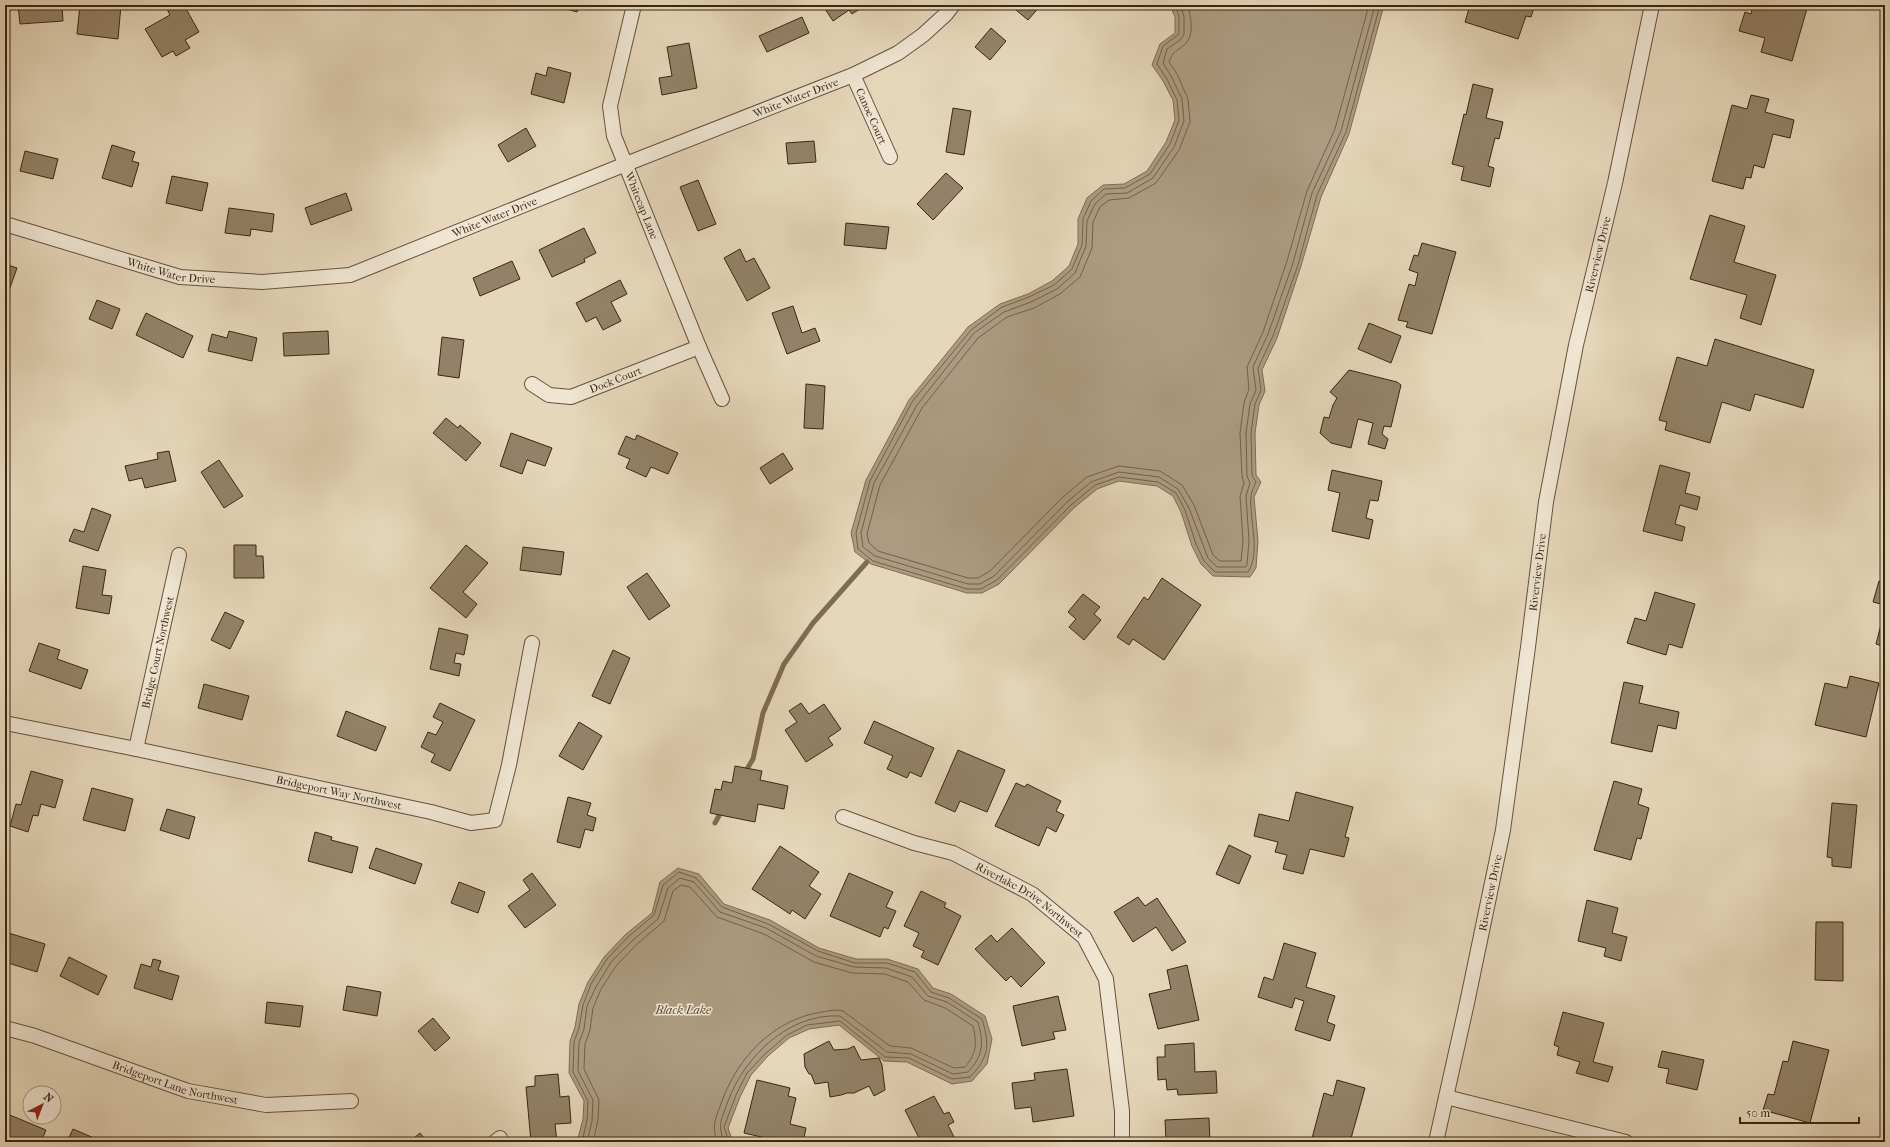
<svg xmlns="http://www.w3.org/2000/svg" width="1890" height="1147" viewBox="0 0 1890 1147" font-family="'IM FELL French Canon',serif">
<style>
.water{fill:#ac9b81;stroke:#7e6c55}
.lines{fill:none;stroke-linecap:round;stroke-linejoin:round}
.shore{stroke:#73604a;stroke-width:1}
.stream{stroke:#7e6c55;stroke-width:5}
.building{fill:#938269;stroke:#3a2612}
.minor-casing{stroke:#65523c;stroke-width:16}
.minor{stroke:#efe5d2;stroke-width:14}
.labels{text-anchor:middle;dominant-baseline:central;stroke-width:3;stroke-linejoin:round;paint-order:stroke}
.street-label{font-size:11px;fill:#3a2612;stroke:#efe5d2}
.water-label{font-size:12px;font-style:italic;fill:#5c4933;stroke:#efe5d2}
</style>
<rect width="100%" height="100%" fill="#e6d7ba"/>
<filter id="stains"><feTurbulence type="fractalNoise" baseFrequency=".005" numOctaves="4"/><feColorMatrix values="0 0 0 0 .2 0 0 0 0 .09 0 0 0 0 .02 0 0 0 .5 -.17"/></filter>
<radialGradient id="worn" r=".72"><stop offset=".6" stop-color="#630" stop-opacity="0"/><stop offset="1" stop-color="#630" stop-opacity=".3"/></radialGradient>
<g class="water">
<path d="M1170 5H1384L1349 134 1321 197 1301 266 1277 338 1262 370 1265 391 1259 405 1255 433 1256 475 1261 482 1254 497 1258 541 1256 568 1250 577 1213 576 1201 564 1192 546 1181 512 1173 496 1157 486 1119 481 1097 489 1074 508 999 584 982 593H967L871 564 855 552 851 533 866 480 909 400 968 327 1000 304 1028 294 1052 281 1069 266 1078 244V219L1087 198 1103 185 1124 184 1147 171 1166 142 1175 120 1173 100 1163 81 1152 65 1160 44 1175 33V17Z"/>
<path d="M678 868 699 874 724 904 770 920 819 948 856 959H887L918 969 933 988 951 994 985 1016 992 1039 987 1064 972 1081 952 1084 907 1062 884 1061 839 1025 809 1029 789 1038 768 1056 751 1075 740 1097 728 1128 733 1142H577L583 1119 584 1101 569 1073 570 1041 575 1027 579 1004 588 982 604 957 626 934 652 913 660 882Z"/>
</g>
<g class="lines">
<g class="shore">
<path d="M1175 5 1179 16V34L1163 46 1157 64 1167 79 1177 100 1179 120 1170 144 1150 174 1125 188 1104 189 1091 201 1083 219 1082 245 1072 269 1054 285 1029 297 1002 307 971 330 912 402 870 481 856 533 858 549 873 561 967 589H981L997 580 1071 505 1095 485 1119 477 1158 482 1176 493 1185 510 1196 544 1204 561 1215 572H1248C1261 553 1249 519 1251 497 1251 492 1254 487 1256 482L1252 475 1251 433 1255 404 1261 390 1258 368 1273 336 1298 265 1317 195 1346 132 1380 5"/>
<path d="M1180 5 1184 16V35L1180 40 1167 49 1163 63 1171 76 1182 99 1184 121 1174 147 1153 178 1127 193 1106 194 1095 204 1087 221 1086 246 1075 273 1057 289 1031 302 1004 312 974 333 917 405 874 483 861 533 863 547 875 556 968 584H980L994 576 1067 502 1091 482 1119 472 1159 477 1178 489 1189 508 1208 558 1217 567H1246L1247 564 1249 541 1246 496 1250 483 1247 476 1246 433 1250 404 1256 390 1253 367 1268 334 1293 263 1312 193 1341 131 1375 5"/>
<path d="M1187 5C1191 15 1195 35 1185 44 1177 52 1173 50 1169 62L1177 74 1188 99 1190 122 1179 150 1156 183 1129 198 1109 200 1100 207 1093 222 1092 248 1080 277 1060 294 1034 308 1007 317 978 338 922 408 880 485 867 534 869 543 878 551 968 578H978L990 571 1063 497 1087 477 1119 466 1160 471 1182 485 1194 505 1213 555 1220 561H1241L1243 541 1240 496 1244 483 1242 476 1240 433 1244 403 1249 389 1247 367 1263 332 1287 261 1307 191 1335 129 1369 5"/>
<path d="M582 1142 587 1120 588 1101 573 1072 574 1042 579 1028 583 1005 591 984 607 959 628 937 654 915 663 885 679 872 696 878 722 907 768 924 818 951 855 963H887L915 972 931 992 949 998 982 1019C990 1045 989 1057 970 1077L952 1079 909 1058 885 1057 840 1021 807 1025 787 1035 765 1054 747 1073 736 1095 724 1127 729 1142"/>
<path d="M587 1142 592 1121 593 1100 578 1071 579 1043 584 1029 587 1006 596 987 611 962 632 941 658 919 668 888 680 878 694 882 720 912 766 928 816 956 854 967 886 968 912 977 928 996 947 1002 978 1022C984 1044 983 1056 968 1072L953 1074 911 1054 887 1052 840 1016C789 1013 745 1056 728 1101 722 1119 717 1123 724 1142"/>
<path d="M593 1142 598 1120 599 1100 584 1069 585 1044 590 1030 593 1008 601 989 616 966 636 945 664 921 673 891 681 885 690 887 717 917 764 934 814 962 852 973 885 974 908 982 924 1000 945 1008 973 1026C977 1043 977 1053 965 1067L954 1068 911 1048 890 1046 843 1011C836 1009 829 1011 822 1012 774 1019 738 1057 722 1101 716 1118 711 1124 717 1142"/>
</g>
<g class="stream">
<path d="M744 774 753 759 763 713 784 664 813 623 867 562"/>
<path d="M715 823 722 810"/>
</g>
</g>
<g class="building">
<path d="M18 5H62L63 21 20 24Z"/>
<path d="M80 5H121L118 39 77 34Z"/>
<path d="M165 5H184L199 32 185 40 190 48 176 56 173 51 162 57 145 29 170 15Z"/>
<path d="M554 5H579L577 12Z"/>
<path d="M825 5H866L852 14 849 10 833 21 823 6Z"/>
<path d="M1010 5H1041L1028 20Z"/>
<path d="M1470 5H1535L1531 17 1526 16 1518 39 1465 22Z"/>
<path d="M1753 5H1808L1792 61 1761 52 1765 38 1739 31 1745 12 1751 14Z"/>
<path d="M802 17 809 33 767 52 759 36Z"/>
<path d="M991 28 1006 41 990 60 975 47Z"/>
<path d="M689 43 697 88 662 95 659 78 672 76 667 47Z"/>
<path d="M548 67 571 73 564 103 531 94 536 73 546 76Z"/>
<path d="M1473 84 1493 89 1486 118 1503 122 1499 139 1495 138 1488 166 1494 168 1490 187 1461 180 1464 167 1452 164 1464 114 1466 115Z"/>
<path d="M1751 95 1769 99 1765 112 1794 120 1790 138 1773 134 1764 168 1754 165 1751 178 1746 177 1743 189 1712 181 1732 105 1747 109Z"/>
<path d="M953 108 971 111 964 155 946 152Z"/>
<path d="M526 128 536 146 508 162 498 145Z"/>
<path d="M814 141 816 162 788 164 786 143Z"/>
<path d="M112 145 135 152 132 161 139 163 132 187 102 178Z"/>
<path d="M25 151 58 159 53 179 20 171Z"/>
<path d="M946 173 963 188 933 220 917 204Z"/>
<path d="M172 176 208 183 202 211 166 203Z"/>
<path d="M698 180 716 224 698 231 680 187Z"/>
<path d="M346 193 352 210 311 225 305 208Z"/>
<path d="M229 208 274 214 272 232 251 229 250 236 225 233Z"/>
<path d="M1710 215 1745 226 1734 262 1776 275 1761 325 1740 318 1747 295 1690 279Z"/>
<path d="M846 223 889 227 886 249 844 245Z"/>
<path d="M584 228 596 253 584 259 585 262 552 277 539 250Z"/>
<path d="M1422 243 1456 252 1432 334 1406 327 1408 322 1398 320 1409 284 1415 286 1418 273 1409 270 1414 255 1418 256Z"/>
<path d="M740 249 746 262 754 258 770 288 747 301 724 258Z"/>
<path d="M512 261 520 279 480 296 473 278Z"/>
<path d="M5 264 17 268 5 302Z"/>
<path d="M620 280 627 294 611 302 621 321 603 330 596 317 586 322 576 303Z"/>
<path d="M97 300 120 309 112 329 89 319Z"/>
<path d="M793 306 802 333 815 328 820 341 787 354 772 313Z"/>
<path d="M146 313 193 336 183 358 136 335Z"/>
<path d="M1369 323 1401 336 1391 363 1358 349Z"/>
<path d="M229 331 257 338 252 361 208 351 212 334 227 338Z"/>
<path d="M328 331 329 354 284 356 283 333Z"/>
<path d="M442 337 464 340 459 378 438 375Z"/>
<path d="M1715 339 1814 370 1803 408 1755 394 1750 411 1722 402 1710 443 1665 430 1667 422 1659 420 1677 357 1707 366Z"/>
<path d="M1349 370 1397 382 1401 385 1391 427 1384 426 1382 434 1388 439 1385 449 1368 444 1373 423 1358 419 1351 448 1331 443 1320 433 1324 417 1329 418 1333 405 1337 398 1330 392Z"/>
<path d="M806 384 825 386 823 429 804 428Z"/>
<path d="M446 418 458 428 460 425 481 443 466 461 433 433Z"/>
<path d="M511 433 552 448 545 466 527 460 522 474 500 466Z"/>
<path d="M637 435 678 453 668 474 651 467 646 477 626 468 630 459 618 454 626 436 635 440Z"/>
<path d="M169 451 176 481 145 488 142 478 129 481 125 466 158 459 157 453Z"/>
<path d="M783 453 793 469 770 484 760 468Z"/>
<path d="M219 460 243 496 224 508 201 472Z"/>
<path d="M1660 465 1690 473 1685 493 1700 497 1697 510 1680 505 1675 524 1685 527 1682 541 1643 531Z"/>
<path d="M1332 470 1382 481 1378 501 1370 500 1366 518 1373 520 1369 539 1332 531 1340 493 1328 490Z"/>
<path d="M92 508 111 515 98 551 69 541 74 529 84 532Z"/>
<path d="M234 545H256V556H263L264 578H234Z"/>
<path d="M466 545 488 563 463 592 477 604 466 618 430 588Z"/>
<path d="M523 547 564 552 561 575 520 570Z"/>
<path d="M83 566 106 570 102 595 112 596 109 614 76 608Z"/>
<path d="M647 573 670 606 649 620 627 587Z"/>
<path d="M1162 578 1201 605 1164 660 1133 639 1129 645 1117 637 1144 597 1148 600Z"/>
<path d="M1879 581 1885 582V605L1873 602Z"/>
<path d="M1655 592 1695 604 1682 648 1669 644 1666 655 1627 643 1635 618 1646 621Z"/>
<path d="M1083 594 1100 607 1094 614 1101 620 1084 640 1069 627 1076 619 1068 612Z"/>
<path d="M1885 609V647L1876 644Z"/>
<path d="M225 612 244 621 230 649 211 640Z"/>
<path d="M439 628 468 635 464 655 456 653 454 663 461 664 459 676 430 669Z"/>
<path d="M39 643 60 650 57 659 88 670 81 689 29 671Z"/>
<path d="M613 650 630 658 610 704 592 696Z"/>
<path d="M1850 676 1879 683 1866 737 1815 725 1825 683 1847 688Z"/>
<path d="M1624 682 1643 686 1639 703 1679 712 1676 729 1658 725 1652 752 1611 743Z"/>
<path d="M204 684 249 696 242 720 198 708Z"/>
<path d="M440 703 475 720 450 771 431 762 435 754 421 747 428 732 436 735 443 722 433 717Z"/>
<path d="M801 703 809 714 824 704 841 729 828 738 833 745 806 762 785 730 797 722 789 711Z"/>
<path d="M346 711 386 727 376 751 337 736Z"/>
<path d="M874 721 934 748 921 777 910 772 907 778 887 769 893 756 864 743Z"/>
<path d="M579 722 602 736 583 770 559 756Z"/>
<path d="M958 750 1005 770 987 812 960 801 955 812 935 803Z"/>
<path d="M735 766 762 771 760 780 788 786 784 809 758 804 755 822 710 813 715 789 721 790 723 781 732 783Z"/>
<path d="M31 771 63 780 55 808 41 804 38 816 33 815 28 832 10 826 16 804 21 805Z"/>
<path d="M1614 781 1642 789 1638 804 1649 808 1641 839 1637 838 1631 860 1594 850Z"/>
<path d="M1016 783 1025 787 1027 784 1061 801 1056 811 1064 815 1056 832 1047 827 1039 846 995 826Z"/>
<path d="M92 788 133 799 125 831 83 820Z"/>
<path d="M1296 792 1353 807 1345 837 1349 838 1344 857 1310 849 1303 874 1283 869 1287 855 1275 852 1278 842 1254 836 1259 814 1289 821Z"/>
<path d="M568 797 591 803 587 815 596 818 593 831 585 829 580 848 557 842Z"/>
<path d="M1832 803 1857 805 1851 868 1832 866V858L1827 857Z"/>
<path d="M167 809 195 817 189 839 160 830Z"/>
<path d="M315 832 332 837 331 840 358 847 352 873 308 861Z"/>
<path d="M1229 845 1251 856 1239 884 1216 874Z"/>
<path d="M780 846 819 872 809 886 821 894 805 919 792 910 790 914 752 889Z"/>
<path d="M376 848 422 864 415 884 369 868Z"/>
<path d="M532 873 556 905 525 928 508 906 530 890 523 880Z"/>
<path d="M849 873 893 892 886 907 896 911 888 929 884 927 880 937 830 916Z"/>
<path d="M459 882 485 892 478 913 451 903Z"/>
<path d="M921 891 946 903 944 907 961 916 938 965 921 957 924 951 913 946 919 933 904 926Z"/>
<path d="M1138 897 1145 906 1157 898 1186 942 1172 951 1156 927 1133 942 1114 912Z"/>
<path d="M1587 900 1618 908 1612 933 1627 937 1621 961 1604 956 1606 948 1578 941Z"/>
<path d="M1816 922H1843V981L1815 980Z"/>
<path d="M1012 928 1045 963 1021 987 1011 976 1006 981 975 949 991 935 997 942Z"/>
<path d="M5 932 45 944 37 972 5 962Z"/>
<path d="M1284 943 1316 953 1306 987 1335 996 1327 1022 1335 1025 1330 1041 1295 1030 1304 1001 1295 998 1292 1008 1258 997 1264 977 1273 980Z"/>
<path d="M69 957 107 976 98 995 60 976Z"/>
<path d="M153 959 161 961 158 970 179 976 172 1000 134 988 141 964 151 967Z"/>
<path d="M1187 965 1199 1020 1158 1029 1149 994 1171 989 1167 970Z"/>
<path d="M347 986 381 992 377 1016 343 1010Z"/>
<path d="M1058 996 1066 1030 1053 1032 1055 1039 1022 1046 1013 1006Z"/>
<path d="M267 1002 303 1006 300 1027 265 1023Z"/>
<path d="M1563 1012 1604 1023 1593 1062 1613 1067 1608 1082 1576 1073 1580 1062 1557 1055 1559 1047 1554 1045Z"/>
<path d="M433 1018 450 1038 435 1051 418 1031Z"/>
<path d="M829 1041 834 1050 848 1049 854 1046 861 1060 879 1058 882 1065 885 1090 874 1096 869 1086 854 1093H847L841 1095 830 1097 828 1082 815 1084 811 1074H809L805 1067 804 1054Z"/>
<path d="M1793 1041 1829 1050 1810 1123 1763 1110 1768 1094 1774 1095 1783 1061 1788 1062Z"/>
<path d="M1194 1043 1195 1072 1216 1071 1217 1093 1178 1095 1177 1089 1167 1090 1166 1079 1158 1080 1157 1057H1165V1045Z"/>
<path d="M1662 1051 1704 1060 1697 1090 1666 1083 1669 1069 1658 1067Z"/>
<path d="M1067 1069 1074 1116 1033 1122 1031 1107 1015 1109 1012 1083 1035 1080 1034 1073Z"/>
<path d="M558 1074 560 1097 569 1096 571 1123 555 1124 557 1142H531L526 1087 535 1086V1076Z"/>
<path d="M757 1080 790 1088 788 1096 796 1098 790 1124 806 1128 803 1142H783L744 1133Z"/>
<path d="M1337 1080 1365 1088 1350 1142H1311L1324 1093 1333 1096Z"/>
<path d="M934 1096 944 1114 949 1112 954 1122 948 1125 954 1137 944 1142H921L905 1110Z"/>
<path d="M5 1113 46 1130 41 1142H15L5 1138Z"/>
<path d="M1209 1118 1210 1142H1166L1165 1120Z"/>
<path d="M73 1129 101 1141 100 1142H67Z"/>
<path d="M420 1133 427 1142H409Z"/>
</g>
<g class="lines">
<defs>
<g id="minor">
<path id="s1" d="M634 5 610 106 614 136 699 347 722 399"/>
<path id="s2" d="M853 75 890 157"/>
<path id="s3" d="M5 224 180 277 262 282 350 275 626 164 853 75 898 53 923 35 946 14 953 5"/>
<path id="s4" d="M532 384 549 395 571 397 699 347"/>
<path id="s5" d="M5 723 136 749 431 812 471 823 495 820 509 765 532 643"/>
<path id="s6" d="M136 749 179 555"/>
<path id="s7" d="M843 817 914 843 953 853 1032 894 1084 937 1106 979 1122 1111V1142"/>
<path id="s8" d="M5 1028 35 1036 188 1091 266 1105 351 1101"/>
<path d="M1446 1097 1626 1142"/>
<path d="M495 1142 500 1138"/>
<path id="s9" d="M1436 1142 1467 1003 1503 830 1528 647 1546 502 1576 345 1615 183 1652 5"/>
</g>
</defs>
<use href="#minor" class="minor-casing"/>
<use href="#minor" class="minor"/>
</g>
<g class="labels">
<g class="street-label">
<text stroke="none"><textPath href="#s3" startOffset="833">White Water Drive</textPath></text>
<text stroke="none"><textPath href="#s2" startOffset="45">Canoe Court</textPath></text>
<text stroke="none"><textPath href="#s1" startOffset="209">Whitecap Lane</textPath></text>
<text stroke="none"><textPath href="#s3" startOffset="509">White Water Drive</textPath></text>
<text stroke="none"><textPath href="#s9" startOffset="903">Riverview Drive</textPath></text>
<text stroke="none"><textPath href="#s3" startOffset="173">White Water Drive</textPath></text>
<text stroke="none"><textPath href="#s4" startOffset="90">Dock Court</textPath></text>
<text stroke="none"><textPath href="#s9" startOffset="579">Riverview Drive</textPath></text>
<text stroke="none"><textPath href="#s6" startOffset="99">Bridge Court Northwest</textPath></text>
<text stroke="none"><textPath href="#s5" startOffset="341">Bridgeport Way Northwest</textPath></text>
<text stroke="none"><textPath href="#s9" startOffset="255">Riverview Drive</textPath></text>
<text stroke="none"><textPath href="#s7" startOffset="206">Riverlake Drive Northwest</textPath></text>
<text stroke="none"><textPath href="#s8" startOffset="179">Bridgeport Lane Northwest</textPath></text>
</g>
<g class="water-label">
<text x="683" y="1010">Black Lake</text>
</g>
</g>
<rect width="1890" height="1147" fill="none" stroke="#e6d7ba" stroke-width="20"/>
<rect x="6" y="6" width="1878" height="1135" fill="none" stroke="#3a2612" stroke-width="2"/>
<rect x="10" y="10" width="1870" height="1127" fill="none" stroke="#3a2612"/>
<g transform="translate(42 1105) rotate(42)"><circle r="19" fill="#efe5d2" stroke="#a79985"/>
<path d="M0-3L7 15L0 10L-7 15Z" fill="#8f2418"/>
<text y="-6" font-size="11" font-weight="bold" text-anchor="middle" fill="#3a2612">N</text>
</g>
<path d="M1740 1117v6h119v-6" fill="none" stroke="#3a2612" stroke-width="2"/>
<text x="1746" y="1117" font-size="12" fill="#3a2612" stroke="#efe5d2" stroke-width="3" paint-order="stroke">50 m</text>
<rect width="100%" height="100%" filter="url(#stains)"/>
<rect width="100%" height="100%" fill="url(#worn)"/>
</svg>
